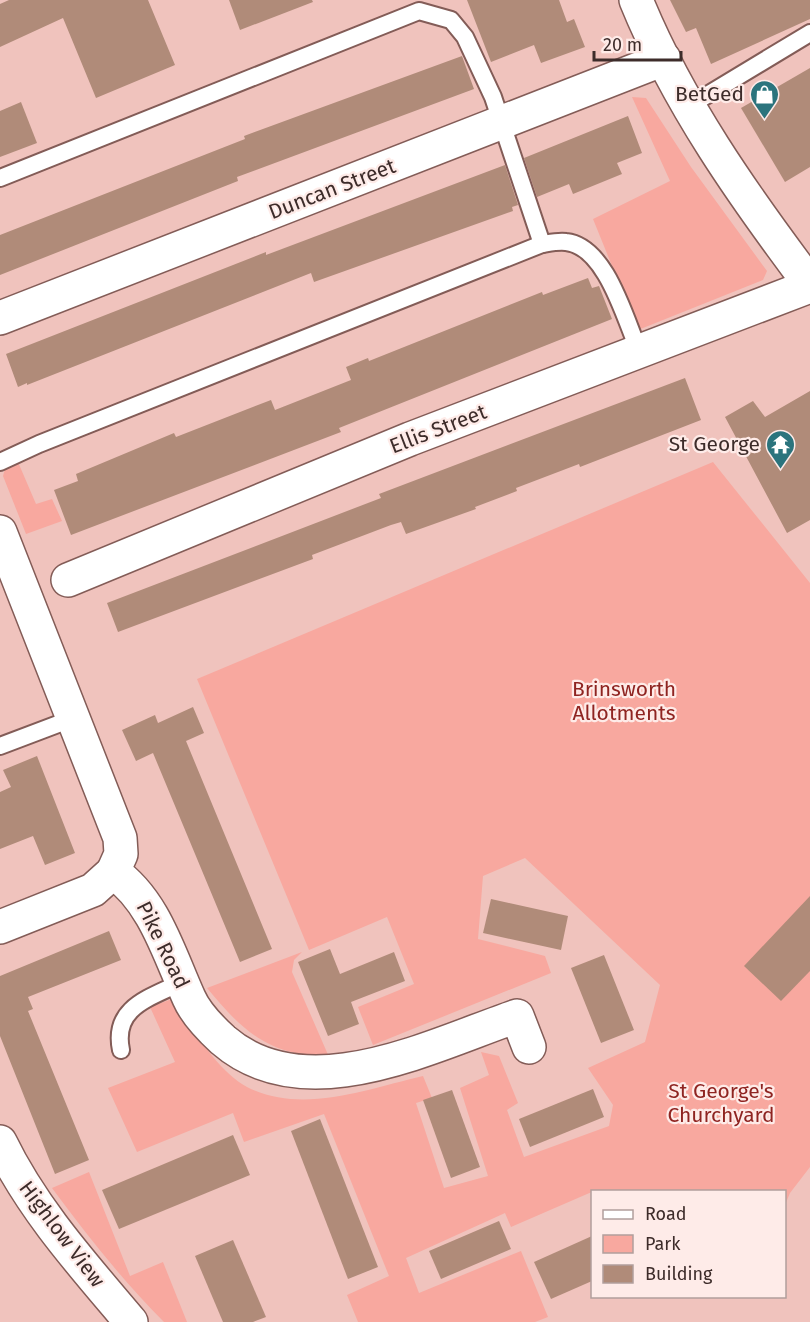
<svg xmlns="http://www.w3.org/2000/svg" width="810" height="1322" viewBox="0 0 810 1322" font-family="'Fira Sans',sans-serif">
<style>
.green{fill:#f8a89f}
.building{fill:#b08b79}
.lines{fill:none;stroke-linecap:round;stroke-linejoin:round}
.service-casing{stroke:#835c57;stroke-width:20}
.minor-casing{stroke:#835c57;stroke-width:36}
.tertiary-casing{stroke:#835c57;stroke-width:36}
.service{stroke:#fff;stroke-width:16}
.minor{stroke:#fff;stroke-width:33}
.tertiary{stroke:#fff;stroke-width:33}
.labels{text-anchor:middle;dominant-baseline:central;stroke-width:4.5;stroke-linejoin:round;paint-order:stroke}
.poi-label{font-size:21px;fill:#3d2c2a;stroke:#feebe8;text-anchor:end}
.street-label{font-size:21px;fill:#3d2c2a;stroke:#feebe8}
.park-label{font-size:21px;fill:#8f2421;stroke:#feebe8}
</style>
<rect width="100%" height="100%" fill="#f0c3bd"/>
<g class="green">
<path d="M632 97 646 98 691 167 767 271 763 280 638 330 593 219 670 181Z"/>
<path d="M18 462 36 504 52 499 62 521 26 534 3 476 5 469Z"/>
<path d="M713 462 810 583V1167L790 1193 785 1205 784 1192 594 1191 511 1227 505 1213 406 1258 419 1293 521 1251 548 1317 535 1322H358L347 1295 389 1276 324 1114 244 1142 233 1113 137 1152 108 1088 175 1062 150 1007 172 999C191 1026 217 1071 247 1087 302 1115 367 1089 423 1076L432 1098 416 1103 444 1188 488 1176 460 1088 489 1075 481 1052 499 1056 518 1103 507 1110 524 1157 609 1126 613 1105 588 1068 645 1042 660 985 525 858 483 876 478 939 545 956 551 973 373 1045 358 1007 414 984 387 917 309 950 197 679Z"/>
<path d="M302 952 294 960 292 972 329 1057C269 1055 244 1033 207 988Z"/>
<path d="M89 1172 130 1276 163 1262 187 1322H164C122 1280 87 1235 52 1188Z"/>
</g>
<g class="building">
<path d="M9 0H148L175 65 96 98 63 18 0 47V4Z"/>
<path d="M229 0H312L313 2 240 30Z"/>
<path d="M467 0H559L567 22 574 19 585 47 541 63 534 45 491 62Z"/>
<path d="M670 0H810V19L711 64 696 28 686 32Z"/>
<path d="M462 56 474 89 237 177 238 181 0 275V235L245 139 244 136Z"/>
<path d="M810 68V167L785 182 741 108Z"/>
<path d="M21 102 37 143 0 157V111Z"/>
<path d="M628 116 642 153 617 163 622 174 573 194 569 184 537 197 524 158Z"/>
<path d="M505 165 518 205 512 207 513 211 314 282 311 273 27 385V383L18 387 6 354 266 252V255Z"/>
<path d="M588 278 592 288 599 286 612 319 339 428 341 432 71 535 54 490 78 481 76 474 174 433 176 437 271 400 275 410 351 380 346 367 368 358 369 361 542 292 543 295Z"/>
<path d="M685 378 701 420 580 467 579 464 516 488 517 491 475 507 476 509 406 534 401 522 391 525 312 555 313 559 118 632 107 603 381 498 379 494Z"/>
<path d="M810 391V520L787 533 725 417 753 401 765 417Z"/>
<path d="M193 707 204 733 186 741 272 949 240 962 153 753 136 761 122 730 155 715 158 723Z"/>
<path d="M37 756 75 853 45 865 33 836 0 849V792L11 787 3 770Z"/>
<path d="M810 896V971L781 1001 744 966Z"/>
<path d="M491 899 568 916 561 950 483 933Z"/>
<path d="M109 931 121 960 28 997 33 1009 28 1011 89 1160 55 1174 0 1036V976Z"/>
<path d="M330 949 340 974 394 952 405 981 351 1002 359 1024 328 1036 298 962Z"/>
<path d="M604 955 634 1030 601 1043 571 968Z"/>
<path d="M593 1089 604 1117 530 1147 519 1119Z"/>
<path d="M452 1090 480 1167 451 1178 423 1100Z"/>
<path d="M320 1119 378 1267 348 1279 291 1131Z"/>
<path d="M233 1135 250 1175 119 1229 102 1190Z"/>
<path d="M499 1221 511 1249 441 1279 429 1251Z"/>
<path d="M592 1236V1281L551 1299 534 1262Z"/>
<path d="M233 1240 266 1317 253 1322H223L195 1256Z"/>
</g>
<g class="lines">
<defs>
<g id="service">
<path d="M689 106 810 33"/>
<path d="M0 178 419 11 451 20 465 37 493 97 542 244 39 444 0 462"/>
<path d="M542 244C549 243 558 241 566 242 606 246 625 319 639 351"/>
<path d="M0 746 74 718"/>
<path d="M121 1050C112 1007 150 998 182 982"/>
</g>
<g id="minor">
<path d="M0 318 664 59"/>
<path d="M0 532 120 838 121 854 113 872C154 900 169 954 189 998 196 1014 211 1029 223 1040 305 1111 430 1046 517 1016L529 1047"/>
<path d="M68 580 410 439 810 286"/>
<path d="M0 927 93 890 113 872"/>
<path d="M0 1142C33 1210 83 1265 131 1322"/>
</g>
<path id="tertiary" d="M636 0C678 103 743 195 810 284"/>
</defs>
<use href="#service" class="service-casing"/>
<use href="#minor" class="minor-casing"/>
<use href="#tertiary" class="tertiary-casing"/>
<use href="#service" class="service"/>
<use href="#minor" class="minor"/>
<use href="#tertiary" class="tertiary"/>
</g>
<defs>
<symbol id="shop-pin" viewBox="-11 -11 22 30"><path d="M0 17L-7.5 6A9.5 9.5 0 1 1 7.5 6Z" fill="#2b747d" stroke="#feebe8"/><path d="M-5-2.5h2.3a2.7 3.5 0 0 1 5.4 0H5L5.5 6h-11ZM-1.5-2.5h3a1.5 2.3 0 0 0-3 0Z" fill="#fff"/></symbol>
<symbol id="temple-pin" viewBox="-11 -11 22 30"><path d="M0 17L-7.5 6A9.5 9.5 0 1 1 7.5 6Z" fill="#2b747d" stroke="#feebe8"/><path d="M0-6L5-2H3V0L6.5 2.5H4V6H1.5V3h-3V6H-4V2.5H-6.5L-3 0V-2H-5Z" fill="#fff"/></symbol>
</defs>
<g fill-rule="evenodd">
<use href="#shop-pin" x="748" y="78" width="33" height="45"/>
<use href="#temple-pin" x="764" y="428" width="33" height="45"/>
</g>
<g class="labels">
<g class="poi-label">
<text x="744" y="94">BetGed</text>
<text x="760" y="444">St George</text>
</g>
<g class="street-label">
<text transform="translate(332 189) rotate(-21)">Duncan Street</text>
<text transform="translate(438 429) rotate(-21)">Ellis Street</text>
<text transform="translate(163 945) rotate(64)">Pike Road</text>
<text transform="translate(62 1234) rotate(53)">Highlow View</text>
</g>
<g class="park-label">
<text x="624" y="689">Brinsworth<tspan x="624" dy="24">Allotments</tspan></text>
<text x="721" y="1091">St George's<tspan x="721" dy="24">Churchyard</tspan></text>
</g>
</g>
<rect x="591" y="1190" width="195" height="108" fill="#feebe8" stroke="#b19f9c" stroke-width="1.5"/>
<rect x="603" y="1210" width="30" height="9" fill="#ffffff" stroke="#b19f9c" stroke-width="1.5"/>
<text x="645" y="1220" font-size="18" fill="#3d2c2a">Road</text>
<rect x="603" y="1235" width="30" height="18" fill="#f8a89f" stroke="#b19f9c" stroke-width="1.5"/>
<text x="645" y="1250" font-size="18" fill="#3d2c2a">Park</text>
<rect x="603" y="1265" width="30" height="18" fill="#b08b79" stroke="#b19f9c" stroke-width="1.5"/>
<text x="645" y="1280" font-size="18" fill="#3d2c2a">Building</text>
<path d="M594 51v9h87v-9" fill="none" stroke="#3d2c2a" stroke-width="3"/>
<text x="603" y="51" font-size="18" fill="#3d2c2a" stroke="#feebe8" stroke-width="4.5" paint-order="stroke">20 m</text>
</svg>
